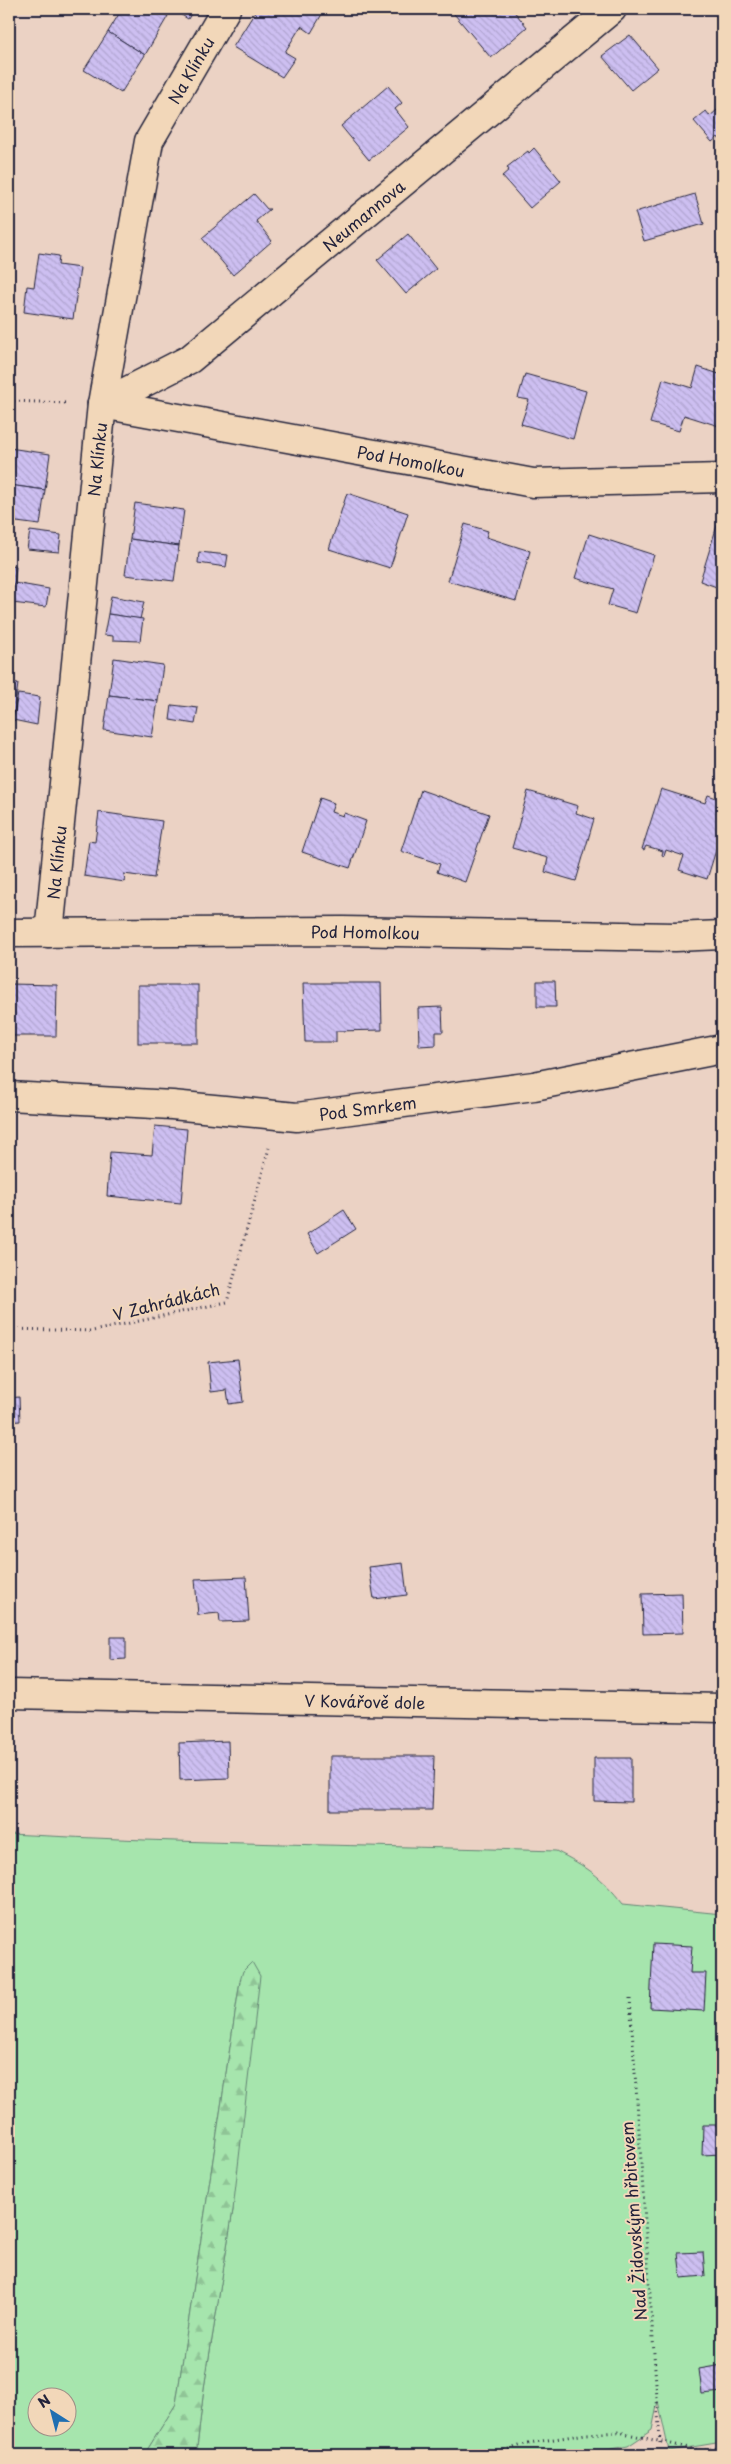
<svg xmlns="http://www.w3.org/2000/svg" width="731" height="2464" viewBox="0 0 731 2464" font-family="'Playpen Sans',sans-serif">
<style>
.green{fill:#a6e5ad;stroke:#648474;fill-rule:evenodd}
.forest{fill:url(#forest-firs);stroke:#648474}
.building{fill:url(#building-back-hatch);stroke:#22223b}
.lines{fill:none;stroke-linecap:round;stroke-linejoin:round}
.minor-casing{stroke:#22223b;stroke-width:31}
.path{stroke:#22223b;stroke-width:3;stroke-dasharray:1 4;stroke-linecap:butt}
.minor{stroke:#f2d7b9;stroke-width:28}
.labels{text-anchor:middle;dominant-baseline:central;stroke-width:4;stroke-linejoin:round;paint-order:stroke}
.street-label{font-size:16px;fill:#22223b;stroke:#f2d7b9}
</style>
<defs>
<pattern id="forest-firs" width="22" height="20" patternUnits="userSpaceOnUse" patternTransform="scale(1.25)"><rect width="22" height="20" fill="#a6e5ad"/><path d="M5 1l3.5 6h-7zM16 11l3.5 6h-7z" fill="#8fc496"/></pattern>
<pattern id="building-back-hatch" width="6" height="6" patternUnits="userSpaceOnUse" patternTransform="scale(1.25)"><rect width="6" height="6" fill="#cdbff1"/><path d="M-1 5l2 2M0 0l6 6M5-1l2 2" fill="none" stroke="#b0a4d0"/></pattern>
</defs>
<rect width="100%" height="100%" fill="#ebd2c4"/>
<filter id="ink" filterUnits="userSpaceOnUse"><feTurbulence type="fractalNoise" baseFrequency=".02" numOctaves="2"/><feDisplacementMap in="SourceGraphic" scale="10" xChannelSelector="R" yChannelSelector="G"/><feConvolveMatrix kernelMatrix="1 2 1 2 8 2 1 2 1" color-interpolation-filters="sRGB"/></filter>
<g filter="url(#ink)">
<path class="green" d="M9 1834C191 1844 374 1845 556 1851 587 1867 601 1876 623 1904L722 1914V2442L669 2451 658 2401 652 2430 628 2446 580 2455H201L197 2448 204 2388 233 2210 240 1981 176 2404 144 2455H9ZM38 2396H68V2426H38Z"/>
<path class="forest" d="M252 1962 260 1976 233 2210 204 2388 197 2447 201 2455H144L176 2404 240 1981 243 1971Z"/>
<g class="building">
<path d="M122 9H158L168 16 145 55 108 32Z"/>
<path d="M172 9H194L188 19Z"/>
<path d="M257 9H314L322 14 311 33 301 26 285 52 295 58 282 77 233 47Z"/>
<path d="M450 9H512L527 27 491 58Z"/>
<path d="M108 32 145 55 121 93 84 70Z"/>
<path d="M630 35 658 68 631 90 602 56Z"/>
<path d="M388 86 402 103 395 109 409 127 369 160 341 126Z"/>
<path d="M722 106V143L718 137 712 142 694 121 706 111 710 116Z"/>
<path d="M534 148 561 181 530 208 502 176 509 170 507 167 528 151 529 153Z"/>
<path d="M254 194 267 209H270L256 221 272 241 233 275 202 238Z"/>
<path d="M695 194 704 224 644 241 635 212Z"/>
<path d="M408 234 436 269 406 294 377 260Z"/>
<path d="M39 253 59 256 58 265 80 268 73 319 24 312 27 286 34 287Z"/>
<path d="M698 367 722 375V427L684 415 679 431 650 423 663 379 692 388Z"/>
<path d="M525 374 586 391 573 439 521 424 529 400 518 398Z"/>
<path d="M9 448 50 454 45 490 9 485Z"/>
<path d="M9 485 45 490 40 525 9 521Z"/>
<path d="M347 493 408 513 390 568 329 549Z"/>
<path d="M135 503 184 510 179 546 130 539Z"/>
<path d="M719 519 722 520V589L700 581Z"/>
<path d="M465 524 488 531 486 537 530 551 516 601 448 581Z"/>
<path d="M30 531 61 535 59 552 27 549Z"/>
<path d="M589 534 654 555 636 613 608 605 613 589 575 578Z"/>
<path d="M130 539 179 546 174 581 125 575Z"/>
<path d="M199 552 228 555 226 567 198 563Z"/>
<path d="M9 565 16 567 12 603 9 602Z"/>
<path d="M14 583 49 589 46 607 12 603Z"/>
<path d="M111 596 144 602 140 619 108 614Z"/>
<path d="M108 614 143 619 140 641 113 640V636L104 635Z"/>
<path d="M114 658 163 665 158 701 109 695Z"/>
<path d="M9 683 18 684 13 720 9 719Z"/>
<path d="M18 694 40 697 37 725 13 720Z"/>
<path d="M109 695 158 701 152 737 104 730Z"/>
<path d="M172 705 198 708 195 724 170 720Z"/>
<path d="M9 719 13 720 9 751Z"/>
<path d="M661 789 705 803 708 795 722 800V831L707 879 679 870 684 856 666 850 664 856 662 855 663 851 646 846 644 850 642 849Z"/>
<path d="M421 790 489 814 465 882 437 872 440 864 401 851Z"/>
<path d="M528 791 578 806 576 813 594 819 576 881 545 872 548 858 512 848Z"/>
<path d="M320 798 334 803 331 812 343 816 344 813 366 821 350 868 302 852Z"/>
<path d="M99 812 162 821 154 878 124 874 125 882 84 876 89 841 95 842Z"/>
<path d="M537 981H555L556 1007H537Z"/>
<path d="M303 983H381L382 1030 336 1031V1042H305Z"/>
<path d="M9 984 57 985 56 1036H9Z"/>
<rect x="138" y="985" width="60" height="58"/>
<path d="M442 1007 443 1032H436V1045L419 1046 418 1008Z"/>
<path d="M155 1126 187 1129 181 1203 107 1196 110 1152 152 1155Z"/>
<path d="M344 1210 356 1229 318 1253 307 1234Z"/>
<path d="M238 1359 243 1402 229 1404 227 1390 211 1392 208 1362Z"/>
<path d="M19 1397 20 1421 9 1422V1398Z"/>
<path d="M403 1563 407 1595 374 1599 369 1567Z"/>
<path d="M246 1577 249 1621 220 1622 219 1613 198 1615 195 1579Z"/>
<path d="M682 1593 683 1633 643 1634 642 1594Z"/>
<path d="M110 1637H126V1659L110 1660Z"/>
<path d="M228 1741 229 1778 180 1780 179 1743Z"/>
<path d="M330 1756H434L432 1810H330Z"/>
<path d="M594 1758H631V1802L594 1801Z"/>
<path d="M653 1944 692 1946 690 1973H706L704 2011 650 2008Z"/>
<path d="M703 2125H722V2154L702 2155Z"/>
<path d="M703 2252 705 2276 681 2278 678 2253Z"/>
<path d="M722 2365V2392L702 2394 699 2369Z"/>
</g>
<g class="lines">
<defs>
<g id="minor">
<path id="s1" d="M102 404 190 359 612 9"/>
<path id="s2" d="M102 404 533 483 722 478"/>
<path id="s3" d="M9 933 343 931 675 937 722 935"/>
<path id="s4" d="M49 933 102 404 149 141 226 9"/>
<path id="s5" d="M9 1096 172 1105 297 1117 534 1086 722 1049"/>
<path id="s6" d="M9 1694 722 1708"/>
</g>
</defs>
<use href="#minor" class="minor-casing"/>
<g class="path">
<path d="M9 401 68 403"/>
<path d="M9 1329 93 1331 227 1302 269 1148"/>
<path d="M630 1998 660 2443"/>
<path d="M490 2455 529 2443 586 2434 619 2432 702 2451 722 2447"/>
</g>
<use href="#minor" class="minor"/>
</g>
</g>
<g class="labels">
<g class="street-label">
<text stroke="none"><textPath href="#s4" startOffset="881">Na Klínku</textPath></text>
<text stroke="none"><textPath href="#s1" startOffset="324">Neumannova</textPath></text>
<text stroke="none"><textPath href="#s4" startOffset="476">Na Klínku</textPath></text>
<text stroke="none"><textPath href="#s2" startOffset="314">Pod Homolkou</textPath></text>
<text stroke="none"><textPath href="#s4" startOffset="71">Na Klínku</textPath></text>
<text stroke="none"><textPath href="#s3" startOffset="356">Pod Homolkou</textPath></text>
<text stroke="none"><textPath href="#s5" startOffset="360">Pod Smrkem</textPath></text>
<text transform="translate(166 1301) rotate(-14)">V Zahrádkách</text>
<text stroke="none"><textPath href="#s6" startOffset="356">V Kovářově dole</textPath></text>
<text transform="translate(633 2221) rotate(-94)">Nad Židovským hřbitovem</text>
</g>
</g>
<rect width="731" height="2464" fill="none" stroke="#f2d7b9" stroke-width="30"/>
<rect x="15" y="15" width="701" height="2434" fill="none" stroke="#22223b" stroke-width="2" filter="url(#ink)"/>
<g transform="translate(52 2412) rotate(324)"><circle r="24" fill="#f2d7b9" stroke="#9f8f87"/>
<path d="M0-4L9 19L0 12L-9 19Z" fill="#1f6fb2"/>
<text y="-8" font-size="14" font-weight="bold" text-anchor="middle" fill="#22223b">N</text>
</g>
</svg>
